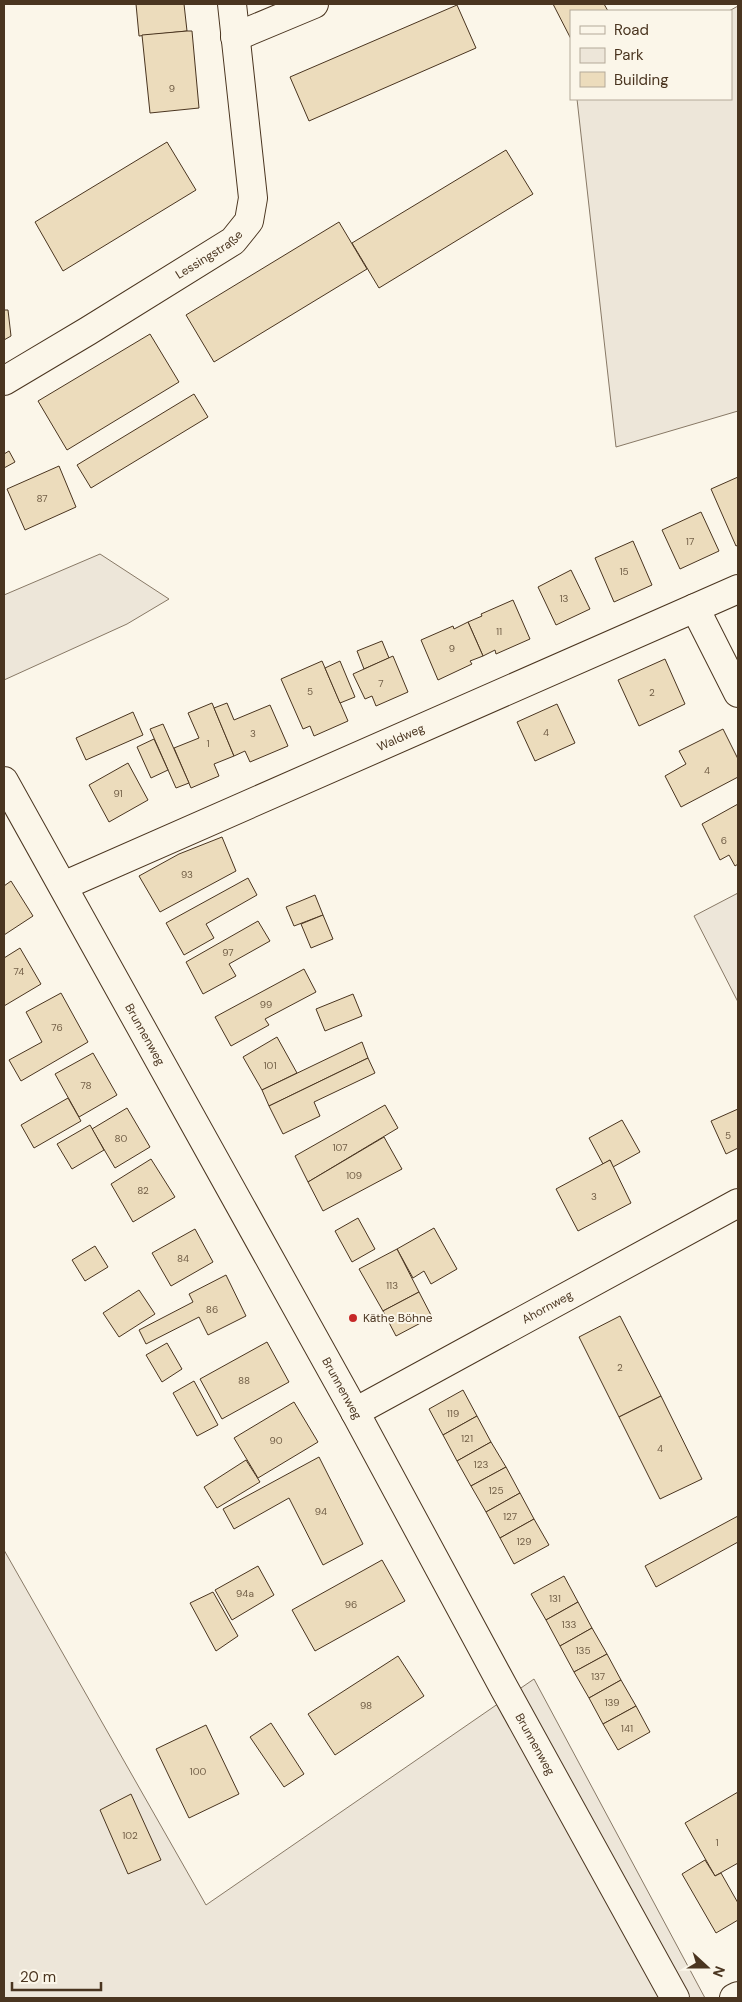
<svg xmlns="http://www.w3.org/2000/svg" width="742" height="2002" viewBox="0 0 742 2002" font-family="'DM Sans',sans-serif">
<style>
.green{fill:#ede6d9;stroke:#887966}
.building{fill:#ecdcbc;stroke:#4a3520}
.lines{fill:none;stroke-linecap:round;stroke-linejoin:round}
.minor-casing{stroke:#4a3520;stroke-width:30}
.minor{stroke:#fbf6e9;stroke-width:28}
.poi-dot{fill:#c62828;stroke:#fbf6e9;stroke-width:2}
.labels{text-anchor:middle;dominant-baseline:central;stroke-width:4;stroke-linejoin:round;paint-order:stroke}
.number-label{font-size:10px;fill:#725f47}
.street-label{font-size:12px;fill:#4a3520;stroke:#fbf6e9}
.poi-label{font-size:12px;fill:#4a3520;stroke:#fbf6e9;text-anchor:start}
</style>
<rect width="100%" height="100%" fill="#fbf6e9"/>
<g class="green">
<path d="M738 6V411L616 447 577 99H731L729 11Z"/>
<path d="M100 554 169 599 127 624 4 680V595Z"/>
<path d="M738 893V1002L694 916Z"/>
<path d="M4 1550 206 1905 534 1679 705 1998H4Z"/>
</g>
<g class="building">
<path d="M136 4H184L187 31 139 36Z"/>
<path d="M553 4H604L608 11H571V39Z"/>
<path d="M457 5 476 48 309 121 290 77Z"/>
<path d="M187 31H192L199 108 150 113 142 35Z"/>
<path d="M167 142 196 190 63 271 35 222Z"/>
<path d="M506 150 533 194 379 288 352 243Z"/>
<path d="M339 222 367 269 214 362 186 315Z"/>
<path d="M4 310H8L11 336 4 340Z"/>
<path d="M150 334 179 382 67 450 38 401Z"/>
<path d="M194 394 208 417 91 488 77 465Z"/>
<path d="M9 451 15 462 4 468V454Z"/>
<path d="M59 466 76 507 25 530 7 489Z"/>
<path d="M738 477V545L736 546 711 489Z"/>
<path d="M701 512 719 551 680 569 662 530Z"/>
<path d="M633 541 652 585 614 602 595 558Z"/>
<path d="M571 570 590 609 556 625 538 587Z"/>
<path d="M513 600 530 639 496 654 495 650 483 656 468 622 482 616 481 614Z"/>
<path d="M468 622 483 656 470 661 472 664 438 680 421 640 453 626 454 629Z"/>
<path d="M382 641 389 658 364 669 357 651Z"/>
<path d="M393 656 408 692 376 706 372 696 365 699 353 674Z"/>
<path d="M665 659 685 704 639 726 618 680Z"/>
<path d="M322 661 348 721 314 736 310 726 303 729 281 679Z"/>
<path d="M340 661 355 697 340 703 325 668Z"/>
<path d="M212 703 234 756 214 764 219 776 191 788 174 748 199 738 188 713Z"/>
<path d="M227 703 234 720 270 705 288 746 250 762 245 751 234 756 214 708Z"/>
<path d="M557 704 575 743 535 761 517 722Z"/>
<path d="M133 712 143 735 86 760 76 738Z"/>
<path d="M163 724 189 783 176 788 150 729Z"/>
<path d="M723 729 738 759V777L681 807 665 776 686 764 679 751Z"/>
<path d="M154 739 168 770 151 778 137 747Z"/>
<path d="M128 763 148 800 109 822 89 785Z"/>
<path d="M738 804V864L735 866 729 855 720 860 702 824Z"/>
<path d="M222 837 236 871 160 912 139 876 179 854Z"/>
<path d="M248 878 257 895 206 924 214 938 184 955 166 923Z"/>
<path d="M11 881 33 916 4 935V886Z"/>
<path d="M315 895 323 915 294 926 286 907Z"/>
<path d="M323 915 333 939 311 948 301 924Z"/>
<path d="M258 921 270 941 229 964 236 976 203 994 186 962Z"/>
<path d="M20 948 41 984 4 1006V958Z"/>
<path d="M304 969 316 992 265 1019 269 1025 231 1046 215 1017Z"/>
<path d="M61 993 88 1042 21 1081 9 1060 42 1042 26 1012Z"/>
<path d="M353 994 362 1016 325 1031 316 1009Z"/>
<path d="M277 1037 297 1073 262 1090 243 1057Z"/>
<path d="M362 1042 368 1058 269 1106 262 1090Z"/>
<path d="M93 1053 117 1095 79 1117 55 1074Z"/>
<path d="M368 1058 375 1073 314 1102 320 1116 283 1134 269 1106Z"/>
<path d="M68 1098 81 1121 34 1148 21 1125Z"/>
<path d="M385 1105 398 1128 308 1182 295 1156Z"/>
<path d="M127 1108 150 1147 115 1168 92 1129Z"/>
<path d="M738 1109V1148L726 1154 711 1121Z"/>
<path d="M622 1120 640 1152 613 1167 610 1160 603 1164 589 1138Z"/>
<path d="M90 1125 104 1150 72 1169 57 1144Z"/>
<path d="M384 1137 402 1169 323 1211 308 1182Z"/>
<path d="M151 1159 175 1197 133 1222 111 1184Z"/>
<path d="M610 1160 631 1203 578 1231 556 1189Z"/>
<path d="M358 1218 375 1249 352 1262 335 1231Z"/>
<path d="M434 1228 457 1269 431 1284 424 1271 413 1278 397 1249Z"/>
<path d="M195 1229 213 1262 171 1286 152 1253Z"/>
<path d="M95 1246 108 1267 85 1281 72 1260Z"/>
<path d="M397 1249 419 1292 383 1311 359 1269Z"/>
<path d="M226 1275 246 1316 208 1335 199 1317 146 1344 139 1330 193 1302 189 1294Z"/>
<path d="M139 1290 155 1314 119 1337 103 1313Z"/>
<path d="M419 1292 432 1317 396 1336 383 1311Z"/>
<path d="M620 1316 661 1396 619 1417 579 1337Z"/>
<path d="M267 1342 289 1382 222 1419 200 1379Z"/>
<path d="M167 1343 182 1369 162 1382 146 1355Z"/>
<path d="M194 1381 218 1425 197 1436 173 1393Z"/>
<path d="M463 1390 477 1416 443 1435 429 1409Z"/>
<path d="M661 1396 702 1479 660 1499 619 1417Z"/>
<path d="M294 1402 318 1442 258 1478 234 1438Z"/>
<path d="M477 1416 491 1442 457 1461 443 1435Z"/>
<path d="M491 1442 506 1467 471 1486 457 1461Z"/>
<path d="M319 1457 363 1544 323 1565 289 1498 234 1529 223 1509Z"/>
<path d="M246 1460 260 1482 217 1508 204 1487Z"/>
<path d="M506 1467 520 1493 486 1512 471 1486Z"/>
<path d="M520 1493 534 1519 500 1538 486 1512Z"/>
<path d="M738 1516V1542L656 1587 645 1566Z"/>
<path d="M534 1519 549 1545 514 1564 500 1538Z"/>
<path d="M382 1560 405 1601 315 1651 292 1610Z"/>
<path d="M258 1566 274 1595 232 1620 215 1590Z"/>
<path d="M564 1576 578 1602 546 1620 531 1594Z"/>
<path d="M213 1592 238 1636 216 1651 190 1603Z"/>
<path d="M578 1602 592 1628 560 1646 546 1620Z"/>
<path d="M592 1628 607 1654 574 1672 560 1646Z"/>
<path d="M607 1654 621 1680 589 1698 574 1672Z"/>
<path d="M398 1656 424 1696 335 1755 308 1714Z"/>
<path d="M621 1680 636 1706 603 1724 589 1698Z"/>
<path d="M636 1706 650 1732 618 1750 603 1724Z"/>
<path d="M271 1723 304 1774 284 1787 250 1737Z"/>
<path d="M206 1725 239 1794 189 1818 156 1749Z"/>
<path d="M738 1792V1863L715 1876 685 1823Z"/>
<path d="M131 1794 161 1860 128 1874 100 1810Z"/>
<path d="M705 1860 715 1876 721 1873 738 1903V1920L716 1933 682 1874Z"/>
</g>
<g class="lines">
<defs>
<g id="minor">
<path d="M235 37 314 4"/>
<path id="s1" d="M4 381 88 331 233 241 249 221 253 198 232 4"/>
<path d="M695 608 738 693"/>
<path id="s2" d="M4 781 355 1412 504 1688 675 1998"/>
<path id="s3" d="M63 886 738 589"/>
<path id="s4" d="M355 1412 738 1203"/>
<path d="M734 1998 738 1996"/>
</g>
</defs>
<use href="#minor" class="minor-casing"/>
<use href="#minor" class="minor"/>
</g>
<circle class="poi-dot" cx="353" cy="1318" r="5"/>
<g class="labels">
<g class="number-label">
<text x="172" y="88">9</text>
<text x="42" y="498">87</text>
<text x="690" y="541">17</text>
<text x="624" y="571">15</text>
<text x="564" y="598">13</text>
<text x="499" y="631">11</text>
<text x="452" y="648">9</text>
<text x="381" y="683">7</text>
<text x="310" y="691">5</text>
<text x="652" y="692">2</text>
<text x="546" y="732">4</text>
<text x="253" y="733">3</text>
<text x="208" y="743">1</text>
<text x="707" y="770">4</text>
<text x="118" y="793">91</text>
<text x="724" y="840">6</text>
<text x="187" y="874">93</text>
<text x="228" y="952">97</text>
<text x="19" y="971">74</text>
<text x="266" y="1004">99</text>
<text x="57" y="1027">76</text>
<text x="270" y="1065">101</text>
<text x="86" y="1085">78</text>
<text x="728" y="1135">5</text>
<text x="121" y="1138">80</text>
<text x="340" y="1147">107</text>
<text x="354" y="1175">109</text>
<text x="143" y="1190">82</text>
<text x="594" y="1196">3</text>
<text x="183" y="1258">84</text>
<text x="392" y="1285">113</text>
<text x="212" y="1309">86</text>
<text x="620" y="1367">2</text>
<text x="244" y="1380">88</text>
<text x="453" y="1413">119</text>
<text x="467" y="1438">121</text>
<text x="276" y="1440">90</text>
<text x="660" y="1448">4</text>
<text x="481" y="1464">123</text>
<text x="496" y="1490">125</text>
<text x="321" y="1511">94</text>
<text x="510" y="1516">127</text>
<text x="524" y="1541">129</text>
<text x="245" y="1593">94a</text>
<text x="555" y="1598">131</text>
<text x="351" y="1604">96</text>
<text x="569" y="1624">133</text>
<text x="583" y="1650">135</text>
<text x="598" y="1676">137</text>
<text x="612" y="1702">139</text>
<text x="366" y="1705">98</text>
<text x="627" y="1728">141</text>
<text x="198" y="1771">100</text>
<text x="130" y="1835">102</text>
<text x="717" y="1842">1</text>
</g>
<g class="street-label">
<text stroke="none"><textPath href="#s1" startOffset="241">Lessingstraße</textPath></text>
<text stroke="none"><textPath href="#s3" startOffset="369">Waldweg</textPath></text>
<text stroke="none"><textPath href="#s2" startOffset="290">Brunnenweg</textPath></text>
<text stroke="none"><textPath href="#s4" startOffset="219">Ahornweg</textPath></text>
<text stroke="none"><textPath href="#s2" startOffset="695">Brunnenweg</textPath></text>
<text stroke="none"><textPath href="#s2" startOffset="1100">Brunnenweg</textPath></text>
</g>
<g class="poi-label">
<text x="363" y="1318">Käthe Böhne</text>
</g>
</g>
<rect width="742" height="2002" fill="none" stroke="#4a3520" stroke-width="10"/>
<rect x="570" y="10" width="162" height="90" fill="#fbf6e9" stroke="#b4a999"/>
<rect x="580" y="26" width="25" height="8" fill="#fbf6e9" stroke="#b4a999"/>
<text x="614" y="35" font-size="15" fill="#4a3520">Road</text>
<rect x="580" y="48" width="25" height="15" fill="#ede6d9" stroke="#b4a999"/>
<text x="614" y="60" font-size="15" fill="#4a3520">Park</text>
<rect x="580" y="72" width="25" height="15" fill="#ecdcbc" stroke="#b4a999"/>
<text x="614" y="85" font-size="15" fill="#4a3520">Building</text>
<g transform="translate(707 1967) rotate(111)" stroke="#fbf6e9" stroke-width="4" paint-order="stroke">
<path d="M0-4L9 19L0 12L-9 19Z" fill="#4a3520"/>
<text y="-8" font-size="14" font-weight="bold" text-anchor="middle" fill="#4a3520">N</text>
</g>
<path d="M12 1982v8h89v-8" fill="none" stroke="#4a3520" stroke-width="2.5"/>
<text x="20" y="1982" font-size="15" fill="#4a3520" stroke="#fbf6e9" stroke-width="4" paint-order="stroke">20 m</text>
</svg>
